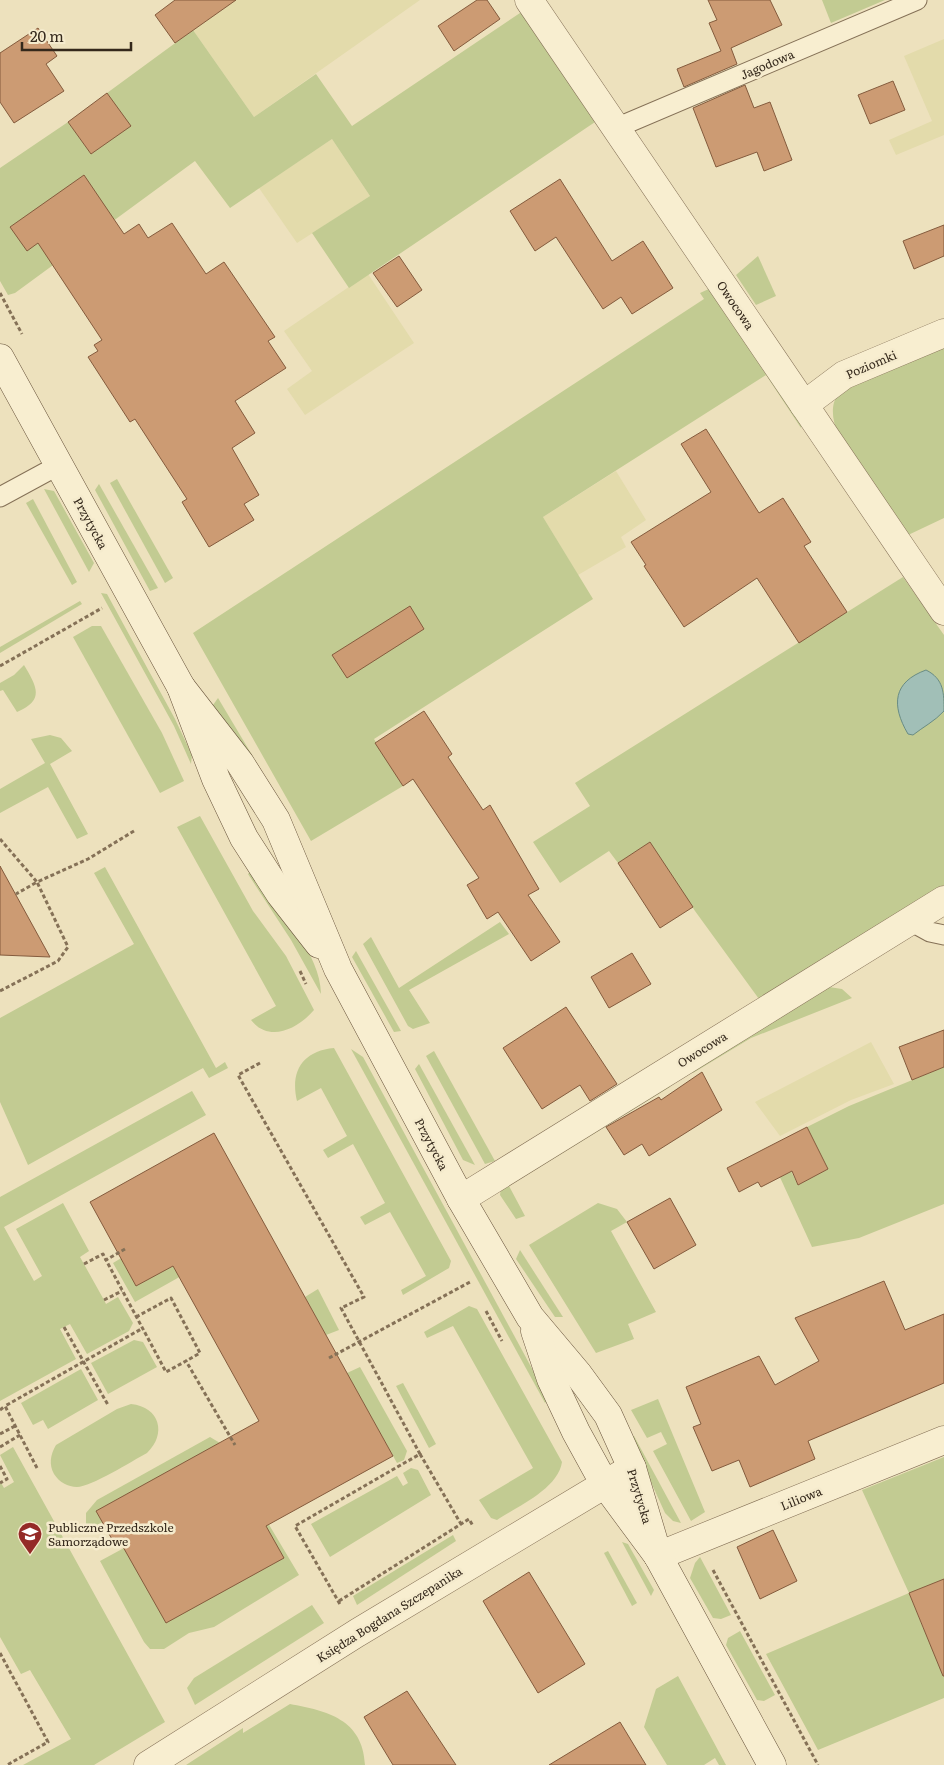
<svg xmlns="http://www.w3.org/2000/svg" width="944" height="1765" viewBox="0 0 944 1765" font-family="Literata,serif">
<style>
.farmland{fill:#e3dbab}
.green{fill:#c2cb92}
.water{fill:#a1bfb7;stroke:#698c84}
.building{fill:#cc9b73;stroke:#845b3d}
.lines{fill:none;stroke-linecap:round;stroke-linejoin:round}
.service-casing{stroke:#857157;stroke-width:21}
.minor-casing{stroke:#857157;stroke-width:29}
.secondary-casing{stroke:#67523a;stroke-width:29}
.path{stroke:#857157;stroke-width:3;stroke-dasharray:4 2.5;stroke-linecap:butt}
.service{stroke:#f8eed0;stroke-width:19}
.minor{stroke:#f8eed0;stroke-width:28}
.secondary{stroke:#f8eed0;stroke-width:28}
.labels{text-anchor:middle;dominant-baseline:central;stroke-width:5;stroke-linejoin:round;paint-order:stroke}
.street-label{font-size:12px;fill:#34281b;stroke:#f5ebcd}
.poi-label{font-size:12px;fill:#34281b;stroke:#f5ebcd;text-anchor:start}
</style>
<rect width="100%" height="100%" fill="#ede1bd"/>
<g class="farmland">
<path d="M236 0H420L254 117 193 30Z"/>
<path d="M944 39V135L896 155 889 140 932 121 904 56Z"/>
<path d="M332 139 370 196 297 243 259 188Z"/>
<path d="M368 274 414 343 305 415 287 389 312 371 284 331Z"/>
<path d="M616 471 646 520 621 537 626 547 578 575 543 517Z"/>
<path d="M871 1042 894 1084 851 1100 780 1136 755 1102Z"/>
</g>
<g class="green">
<path d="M822 0H885L831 23Z"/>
<path d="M523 11 598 120 349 288 312 233 370 196 332 139 230 208 195 161 15 293 8 295 0 281V168L68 122 91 154 130 126 107 93 193 30 254 117 316 74 352 126Z"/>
<path d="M758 256 776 296 756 305 736 275Z"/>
<path d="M713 287 803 422 801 428 766 375 543 517 593 599 374 739 403 786 311 841 193 633 704 299 700 293Z"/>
<path d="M937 348H944V518L906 536 838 433C832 420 830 404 839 393 849 381 919 356 937 348Z"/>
<path d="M117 479 173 578 165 583 110 483Z"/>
<path d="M99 484 158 588 150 591 95 490Z"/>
<path d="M44 489 54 491 94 563 89 572Z"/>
<path d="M33 499 77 582 72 585 26 503Z"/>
<path d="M903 577 944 635V885L759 999 695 911 650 842 618 863 609 851 560 883 533 842 590 806 575 783Z"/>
<path d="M101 593 107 594 175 719 192 755 191 764 174 726Z"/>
<path d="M80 601 82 604 0 653V647Z"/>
<path d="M92 626H101L162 733 184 781 160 793 73 637Z"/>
<path d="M24 665C37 687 45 700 17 712L3 690 0 691V683L14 675Z"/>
<path d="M218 698 268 782 250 763 213 705Z"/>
<path d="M50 735 61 738 72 751 50 764 88 834 77 839 48 787 0 813V789L45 763 31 739Z"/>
<path d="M200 816 253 911 286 956 314 1010C298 1029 269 1043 251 1020L276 1006 177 827Z"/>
<path d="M105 867 216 1068 225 1062 228 1068 209 1078 203 1068 28 1165 0 1102V1018L134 944 94 873Z"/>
<path d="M251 871C274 903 321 953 321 994L291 940 248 874Z"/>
<path d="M500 922 509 934 409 990 430 1023 413 1029 408 1026 363 944 371 937 399 988Z"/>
<path d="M356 951 401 1031 394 1032 352 957Z"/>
<path d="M829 987 842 989 852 998 751 1038 693 1073V1068Z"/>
<path d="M334 1048 451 1261 449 1268 403 1295 401 1290 426 1276 390 1212 365 1225 360 1217 385 1203 353 1144 328 1158 323 1150 347 1136 321 1088 297 1101C290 1072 302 1051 334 1048Z"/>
<path d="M351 1049 363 1057 536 1376 547 1401 545 1403Z"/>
<path d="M434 1051 495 1161 485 1164 426 1056Z"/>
<path d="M419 1064 475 1165 463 1160 415 1069Z"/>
<path d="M944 1067V1204L859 1238 812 1247 778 1173 789 1167 798 1185 828 1169 807 1127 849 1106Z"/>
<path d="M667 1081 670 1087 509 1186 525 1216 516 1219 500 1195 501 1188Z"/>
<path d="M192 1091 206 1115 4 1227 34 1281 42 1276 16 1229 63 1203 89 1251 80 1257 104 1300 106 1304 118 1297 133 1323 129 1331 87 1354 70 1324 60 1329 76 1359 0 1401V1197Z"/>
<path d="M598 1203 617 1209 627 1222 611 1231 656 1312 628 1324 634 1339 596 1353 529 1245Z"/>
<path d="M520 1250 563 1317H555L516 1259Z"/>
<path d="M128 1254 123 1263 136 1286 176 1261 183 1275 135 1302 113 1263Z"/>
<path d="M318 1289 339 1330 326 1335 305 1297Z"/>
<path d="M469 1306 477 1309 562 1462C558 1489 518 1506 497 1520L491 1518 479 1500 533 1468 453 1326 427 1338 424 1332Z"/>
<path d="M134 1340 143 1342 157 1367 108 1394 91 1363Z"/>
<path d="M360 1367 407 1451 404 1460 397 1463 347 1373Z"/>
<path d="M81 1369 98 1400 48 1429 43 1420 33 1425 21 1403Z"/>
<path d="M403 1383 436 1444 429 1448 396 1386Z"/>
<path d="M658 1399 705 1512 691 1521 653 1451 667 1444 661 1432 647 1438 631 1410Z"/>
<path d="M131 1404C160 1407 167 1434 147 1453 132 1461 91 1487 77 1487 68 1487 59 1482 54 1474 49 1465 50 1455 56 1445L117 1409Z"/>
<path d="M634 1436 681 1523 673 1521 665 1513 631 1438Z"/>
<path d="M210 1437 220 1443 103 1522 86 1531V1513L97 1500Z"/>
<path d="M13 1447 165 1722 94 1765H23L71 1739 30 1670 21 1674 0 1637V1481L4 1488 14 1482 0 1455Z"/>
<path d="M944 1457V1579L909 1593 923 1628 944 1620V1698L818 1750 766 1654 909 1593 862 1490Z"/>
<path d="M411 1468 418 1470 431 1495 330 1557 311 1524 397 1476 403 1486 408 1483 403 1473Z"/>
<path d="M265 1518 299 1575 214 1627 189 1633 164 1649H150L144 1642 100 1561 124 1548 283 1558 262 1519Z"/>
<path d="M453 1535 456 1541 357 1605 353 1596Z"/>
<path d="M622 1542 628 1544 654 1590 651 1596Z"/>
<path d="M608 1551 637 1603 632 1606 604 1553Z"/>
<path d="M700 1557 731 1615 721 1619 713 1618 690 1578 695 1563Z"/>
<path d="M312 1605 324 1623 195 1705 187 1688 194 1678Z"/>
<path d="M740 1631 775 1695 764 1701 757 1700 726 1645 728 1638Z"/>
<path d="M678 1676 726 1765H719L715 1758 704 1765H667L644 1727 656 1689Z"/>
<path d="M290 1704C327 1711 363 1719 365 1765H186L243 1728V1733Z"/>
</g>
<path class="water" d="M926 670C944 679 944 693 944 711 935 721 923 727 913 735L908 734C891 705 893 682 926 670Z"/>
<g class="building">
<path d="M175 0H236L175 43 155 15Z"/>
<path d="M477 0H487L500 19 454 51 438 26Z"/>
<path d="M708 0H770L782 25 731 48 737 64 684 87 677 69 721 51 709 23 717 20Z"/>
<path d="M38 28 57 56 46 64 64 91 14 123 0 102V53Z"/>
<path d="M893 81 905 110 870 124 858 95Z"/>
<path d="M745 85 754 108 770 102 792 160 764 171 757 152 716 167 693 108Z"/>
<path d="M107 93 131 126 91 154 68 122Z"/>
<path d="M84 175 124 234 139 224 148 238 172 223 206 274 224 262 275 337 268 341 286 368 235 401 255 433 232 448 259 495 244 504 254 520 209 547 182 502 187 499 135 419 130 422 88 357 98 351 94 345 102 340 38 243 27 251 10 227Z"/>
<path d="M560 179 612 261 643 241 673 288 632 314 621 297 603 309 556 237 535 251 510 211Z"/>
<path d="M944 225V256L914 269 903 241Z"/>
<path d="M399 256 422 290 397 307 373 273Z"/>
<path d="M706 429 759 513 783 498 811 542 804 546 847 612 799 643 757 578 684 627 644 566 646 565 631 542 711 492 681 444Z"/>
<path d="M410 606 424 629 347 678 332 655Z"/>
<path d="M424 711 452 754 448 757 483 810 490 805 539 889 528 895 560 942 531 961 498 912 487 919 467 885 479 878 413 779 403 786 375 743Z"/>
<path d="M650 842 693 907 660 928 618 863Z"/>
<path d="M0 866 50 957 0 955Z"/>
<path d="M632 953 651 984 609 1008 591 977Z"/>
<path d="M566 1007 617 1084 590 1101 580 1085 542 1109 503 1048Z"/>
<path d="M944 1030V1067L912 1080 899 1047Z"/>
<path d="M702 1072 722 1110 649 1156 642 1144 624 1155 606 1127 659 1097 661 1100Z"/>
<path d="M807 1127 828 1169 798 1185 792 1171 761 1187 758 1182 739 1192 727 1168Z"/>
<path d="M214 1133 393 1456 266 1526 284 1558 166 1623 118 1538 113 1541 96 1511 259 1421 173 1266 136 1286 90 1202Z"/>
<path d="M670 1198 696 1245 654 1269 627 1222Z"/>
<path d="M884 1281 905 1330 944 1314V1383L808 1441 815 1459 750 1487 739 1460 712 1471 693 1427 701 1424 686 1387 759 1356 775 1385 819 1361 795 1318Z"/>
<path d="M773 1530 797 1581 760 1599 737 1547Z"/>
<path d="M529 1572 585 1664 538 1693 483 1601Z"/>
<path d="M944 1579V1676H943L909 1593Z"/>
<path d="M407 1691 456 1765H393L364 1717Z"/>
<path d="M620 1722 646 1765H549Z"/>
</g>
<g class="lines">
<defs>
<g id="service">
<path d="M616 128 917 0"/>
<path d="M0 497 59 465"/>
<path d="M910 921 930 932 944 935"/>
</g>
<g id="minor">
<path d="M529 0 944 611"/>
<path d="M804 405 844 375 944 333"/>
<path d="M461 1199 944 900"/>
<path d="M658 1556 944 1440"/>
<path d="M148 1765 357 1633 632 1468"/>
</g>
<g id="secondary">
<path d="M0 358 181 687 216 779 244 838 280 894 319 944"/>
<path d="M181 687 240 763 276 820 338 969 461 1199 530 1317 578 1374 608 1415 632 1468 658 1556"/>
<path d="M535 1331 551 1379 576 1432 604 1483 658 1556 772 1765"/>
</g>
</defs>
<use href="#service" class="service-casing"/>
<use href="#minor" class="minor-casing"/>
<use href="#secondary" class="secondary-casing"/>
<g class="path">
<path d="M0 293 22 334"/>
<path d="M0 666 102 608"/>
<path d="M0 839 37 882 88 859 134 831"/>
<path d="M300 971 306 984"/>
<path d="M0 991 58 961 68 947 37 882 16 894"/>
<path d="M260 1063 238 1075 364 1297 341 1308 420 1454 295 1526 341 1606"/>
<path d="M125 1249 106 1260 166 1372 186 1361 235 1445"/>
<path d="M84 1264 103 1254 106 1260"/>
<path d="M104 1300 122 1291"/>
<path d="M486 1311 502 1341"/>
<path d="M136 1317 171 1298 200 1353 186 1361"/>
<path d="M64 1327 108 1405"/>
<path d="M329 1358 470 1282"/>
<path d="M0 1410 5 1406"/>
<path d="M0 1434 15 1426"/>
<path d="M0 1447 20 1435"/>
<path d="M420 1454 461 1524"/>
<path d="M0 1466 7 1479 0 1483"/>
<path d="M37 1468 5 1406 143 1328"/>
<path d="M713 1570 818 1765"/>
<path d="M339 1601 469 1519 473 1526"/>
<path d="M0 1653 48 1742 7 1765"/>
</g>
<use href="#service" class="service"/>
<use href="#minor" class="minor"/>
<use href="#secondary" class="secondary"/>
</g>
<defs>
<symbol id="school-pin" viewBox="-11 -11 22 30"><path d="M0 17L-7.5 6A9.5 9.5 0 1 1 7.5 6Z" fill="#942a27" stroke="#f5ebcd"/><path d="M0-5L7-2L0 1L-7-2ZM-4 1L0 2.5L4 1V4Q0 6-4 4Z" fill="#fff"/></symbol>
</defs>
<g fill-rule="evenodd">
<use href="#school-pin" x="16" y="1520" width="28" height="38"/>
</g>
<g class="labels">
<g class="street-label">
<text transform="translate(767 64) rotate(-23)">Jagodowa</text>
<text transform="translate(736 305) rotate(56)">Owocowa</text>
<text transform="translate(871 364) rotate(-23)">Poziomki</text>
<text transform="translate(91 523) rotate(61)">Przytycka</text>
<text transform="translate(702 1049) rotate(-32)">Owocowa</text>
<text transform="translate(432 1144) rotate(62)">Przytycka</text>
<text transform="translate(640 1496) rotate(73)">Przytycka</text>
<text transform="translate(801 1498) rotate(-22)">Liliowa</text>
<text transform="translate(389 1614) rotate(-32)">Księdza Bogdana Szczepanika</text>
</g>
<g class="poi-label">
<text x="48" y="1527">Publiczne Przedszkole<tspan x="48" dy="14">Samorządowe</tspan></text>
</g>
</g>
<path d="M22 42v8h109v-8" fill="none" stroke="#34281b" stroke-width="2.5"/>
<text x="30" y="42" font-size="15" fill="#34281b" stroke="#f5ebcd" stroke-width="4" paint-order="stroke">20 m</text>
</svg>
